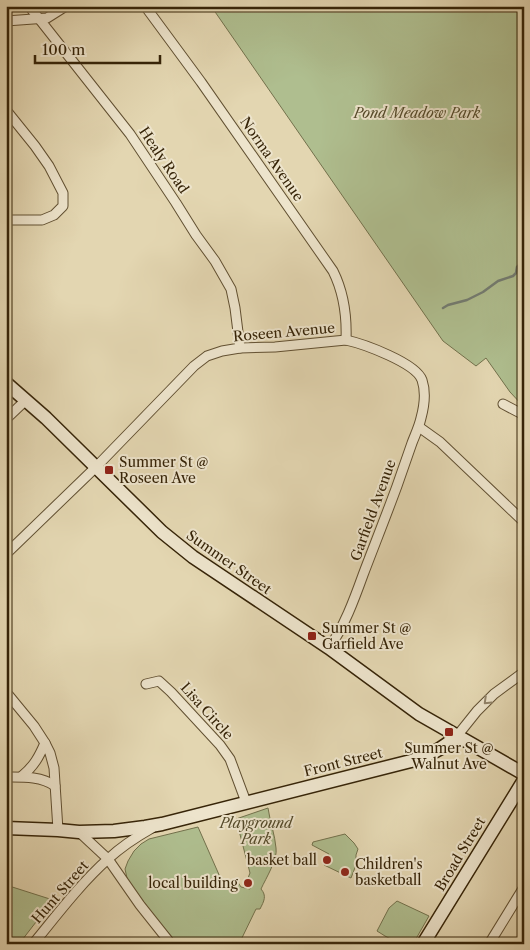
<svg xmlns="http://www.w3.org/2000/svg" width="530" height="950" viewBox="0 0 530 950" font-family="'Libre Caslon Text',serif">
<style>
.green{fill:#afbe8f;stroke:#72714c}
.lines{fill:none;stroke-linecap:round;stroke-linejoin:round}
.stream{stroke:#737c72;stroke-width:2.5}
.street-casing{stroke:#615032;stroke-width:11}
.secondary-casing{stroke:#362408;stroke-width:15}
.street{stroke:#ede4cc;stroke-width:9}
.secondary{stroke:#ede4cc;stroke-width:12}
.oneway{stroke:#92846a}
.poi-dot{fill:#8f2418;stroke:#ede4cc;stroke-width:2}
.labels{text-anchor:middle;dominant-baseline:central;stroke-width:4;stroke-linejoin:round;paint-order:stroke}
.park-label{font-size:14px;font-style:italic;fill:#544a2a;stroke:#ede4cc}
.street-label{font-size:14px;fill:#362408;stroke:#ede4cc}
.poi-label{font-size:14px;fill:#362408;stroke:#ede4cc;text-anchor:start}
</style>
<rect width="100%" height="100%" fill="#e3d6b1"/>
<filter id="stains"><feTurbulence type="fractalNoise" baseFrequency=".004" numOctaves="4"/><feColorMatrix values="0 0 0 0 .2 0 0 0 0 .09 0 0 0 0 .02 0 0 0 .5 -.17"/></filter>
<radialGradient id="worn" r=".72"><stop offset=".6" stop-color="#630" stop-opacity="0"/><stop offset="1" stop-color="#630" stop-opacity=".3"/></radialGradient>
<g class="green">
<path d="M211 6H524V407L510 392 486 358 476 366 443 341Z"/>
<path d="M268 808C270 822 275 835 276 848 278 859 266 878 261 889 267 896 264 901 260 909H256L239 944H178L159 922 133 888 127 878 125 869 128 861 134 851 141 844 149 839 198 827 224 886 237 881 241 887 250 889 253 882 248 878 250 873 236 819Z"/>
<path d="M345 834 354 843 358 849 356 855V865L351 878 324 865 329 854 312 845 313 842Z"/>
<path d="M6 885 53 900 19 944H6Z"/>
<path d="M397 901 429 916 413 944H400L385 936 377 931 389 908Z"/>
</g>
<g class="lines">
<path class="stream" d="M443 308 448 305 467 300 483 292 498 281 513 276 516 273 517 267 519 265 524 264"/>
<defs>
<g id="street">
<path d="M29 6 130 134 176 203 196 235 215 261 231 289 235 308 240 348"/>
<path d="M145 6 201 82 333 271C344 293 347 315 346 340"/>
<path d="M6 21 47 18 66 6"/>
<path d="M6 110 35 146 49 166 63 193V206L54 215 42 220H6"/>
<path d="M503 404 524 415"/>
<path d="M6 419 26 400"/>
<path d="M419 427 440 442 524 522"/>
<path d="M6 554 96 467 194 366 207 356 222 351 240 348 275 347 346 340C364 344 416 363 422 380 426 392 424 407 421 418 419 427 415 435 412 443 407 457 402 472 397 486 386 516 374 546 363 575 354 600 344 627 329 648"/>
<path d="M146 684 159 681 171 692 220 745 230 759 246 802"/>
<path d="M6 692 34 726 45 743 50 753 54 768 58 830"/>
<path d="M457 736 477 711 494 694 524 672"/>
<path d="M22 776C34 766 39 757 45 743"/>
<path d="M6 777C22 777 41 776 55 786"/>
<path d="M79 832 108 859 140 905 171 944"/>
<path d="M33 944C57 915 80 884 108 859 121 847 136 837 152 828"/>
<path d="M489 944 524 887"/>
</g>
<g id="secondary">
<path d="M6 383 46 418 162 532 193 557 329 648 419 714 524 774"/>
<path d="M6 828 58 830 79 832 114 831 145 827 162 824 411 761C430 755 442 749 457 736"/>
<path d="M423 944 524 780"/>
</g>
</defs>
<use href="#street" class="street-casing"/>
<use href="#secondary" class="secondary-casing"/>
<use href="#street" class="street"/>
<use href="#secondary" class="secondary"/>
</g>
<defs><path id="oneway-chevron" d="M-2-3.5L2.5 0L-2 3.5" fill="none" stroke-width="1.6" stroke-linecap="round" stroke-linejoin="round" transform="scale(1.25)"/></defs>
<use class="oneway" href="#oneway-chevron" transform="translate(487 701) rotate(136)"/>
<g class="poi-dot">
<rect x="104" y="465" width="10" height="10" rx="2.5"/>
<rect x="307" y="631" width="10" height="10" rx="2.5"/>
<rect x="444" y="727" width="10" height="10" rx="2.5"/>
<circle cx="327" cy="860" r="5"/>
<circle cx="345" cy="872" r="5"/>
<circle cx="248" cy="883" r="5"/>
</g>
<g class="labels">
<g class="park-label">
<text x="417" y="113">Pond Meadow Park</text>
<text x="256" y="823">Playground<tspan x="256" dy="16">Park</tspan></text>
</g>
<g class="street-label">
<text transform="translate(272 159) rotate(55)">Norma Avenue</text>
<text transform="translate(164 160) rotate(56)">Healy Road</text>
<text transform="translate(284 332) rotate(-5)">Roseen Avenue</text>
<text transform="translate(373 510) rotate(-70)">Garfield Avenue</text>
<text transform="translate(229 562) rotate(35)">Summer Street</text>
<text transform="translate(207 711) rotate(48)">Lisa Circle</text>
<text transform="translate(343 762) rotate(-14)">Front Street</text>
<text transform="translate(460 854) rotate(-59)">Broad Street</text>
<text transform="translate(60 892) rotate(-49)">Hunt Street</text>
</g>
<g class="poi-label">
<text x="119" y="462">Summer St @<tspan x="119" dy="16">Roseen Ave</tspan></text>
<text x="322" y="628">Summer St @<tspan x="322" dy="16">Garfield Ave</tspan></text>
<text x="449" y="748" text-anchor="middle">Summer St @<tspan x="449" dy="16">Walnut Ave</tspan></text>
<text x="317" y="860" text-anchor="end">basket ball</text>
<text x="355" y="864">Children's<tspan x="355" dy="16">basketball</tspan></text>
<text x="238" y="883" text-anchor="end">local building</text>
</g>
</g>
<rect width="530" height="950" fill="none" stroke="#e3d6b1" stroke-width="25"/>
<rect x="8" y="8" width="515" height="935" fill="none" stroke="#362408" stroke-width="2.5"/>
<rect x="12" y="12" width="505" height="925" fill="none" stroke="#362408"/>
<path d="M35 55v8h125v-8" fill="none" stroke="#362408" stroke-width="2.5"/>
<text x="42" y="55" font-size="15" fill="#362408" stroke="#ede4cc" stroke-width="4" paint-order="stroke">100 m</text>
<rect width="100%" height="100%" filter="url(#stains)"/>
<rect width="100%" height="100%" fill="url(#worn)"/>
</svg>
